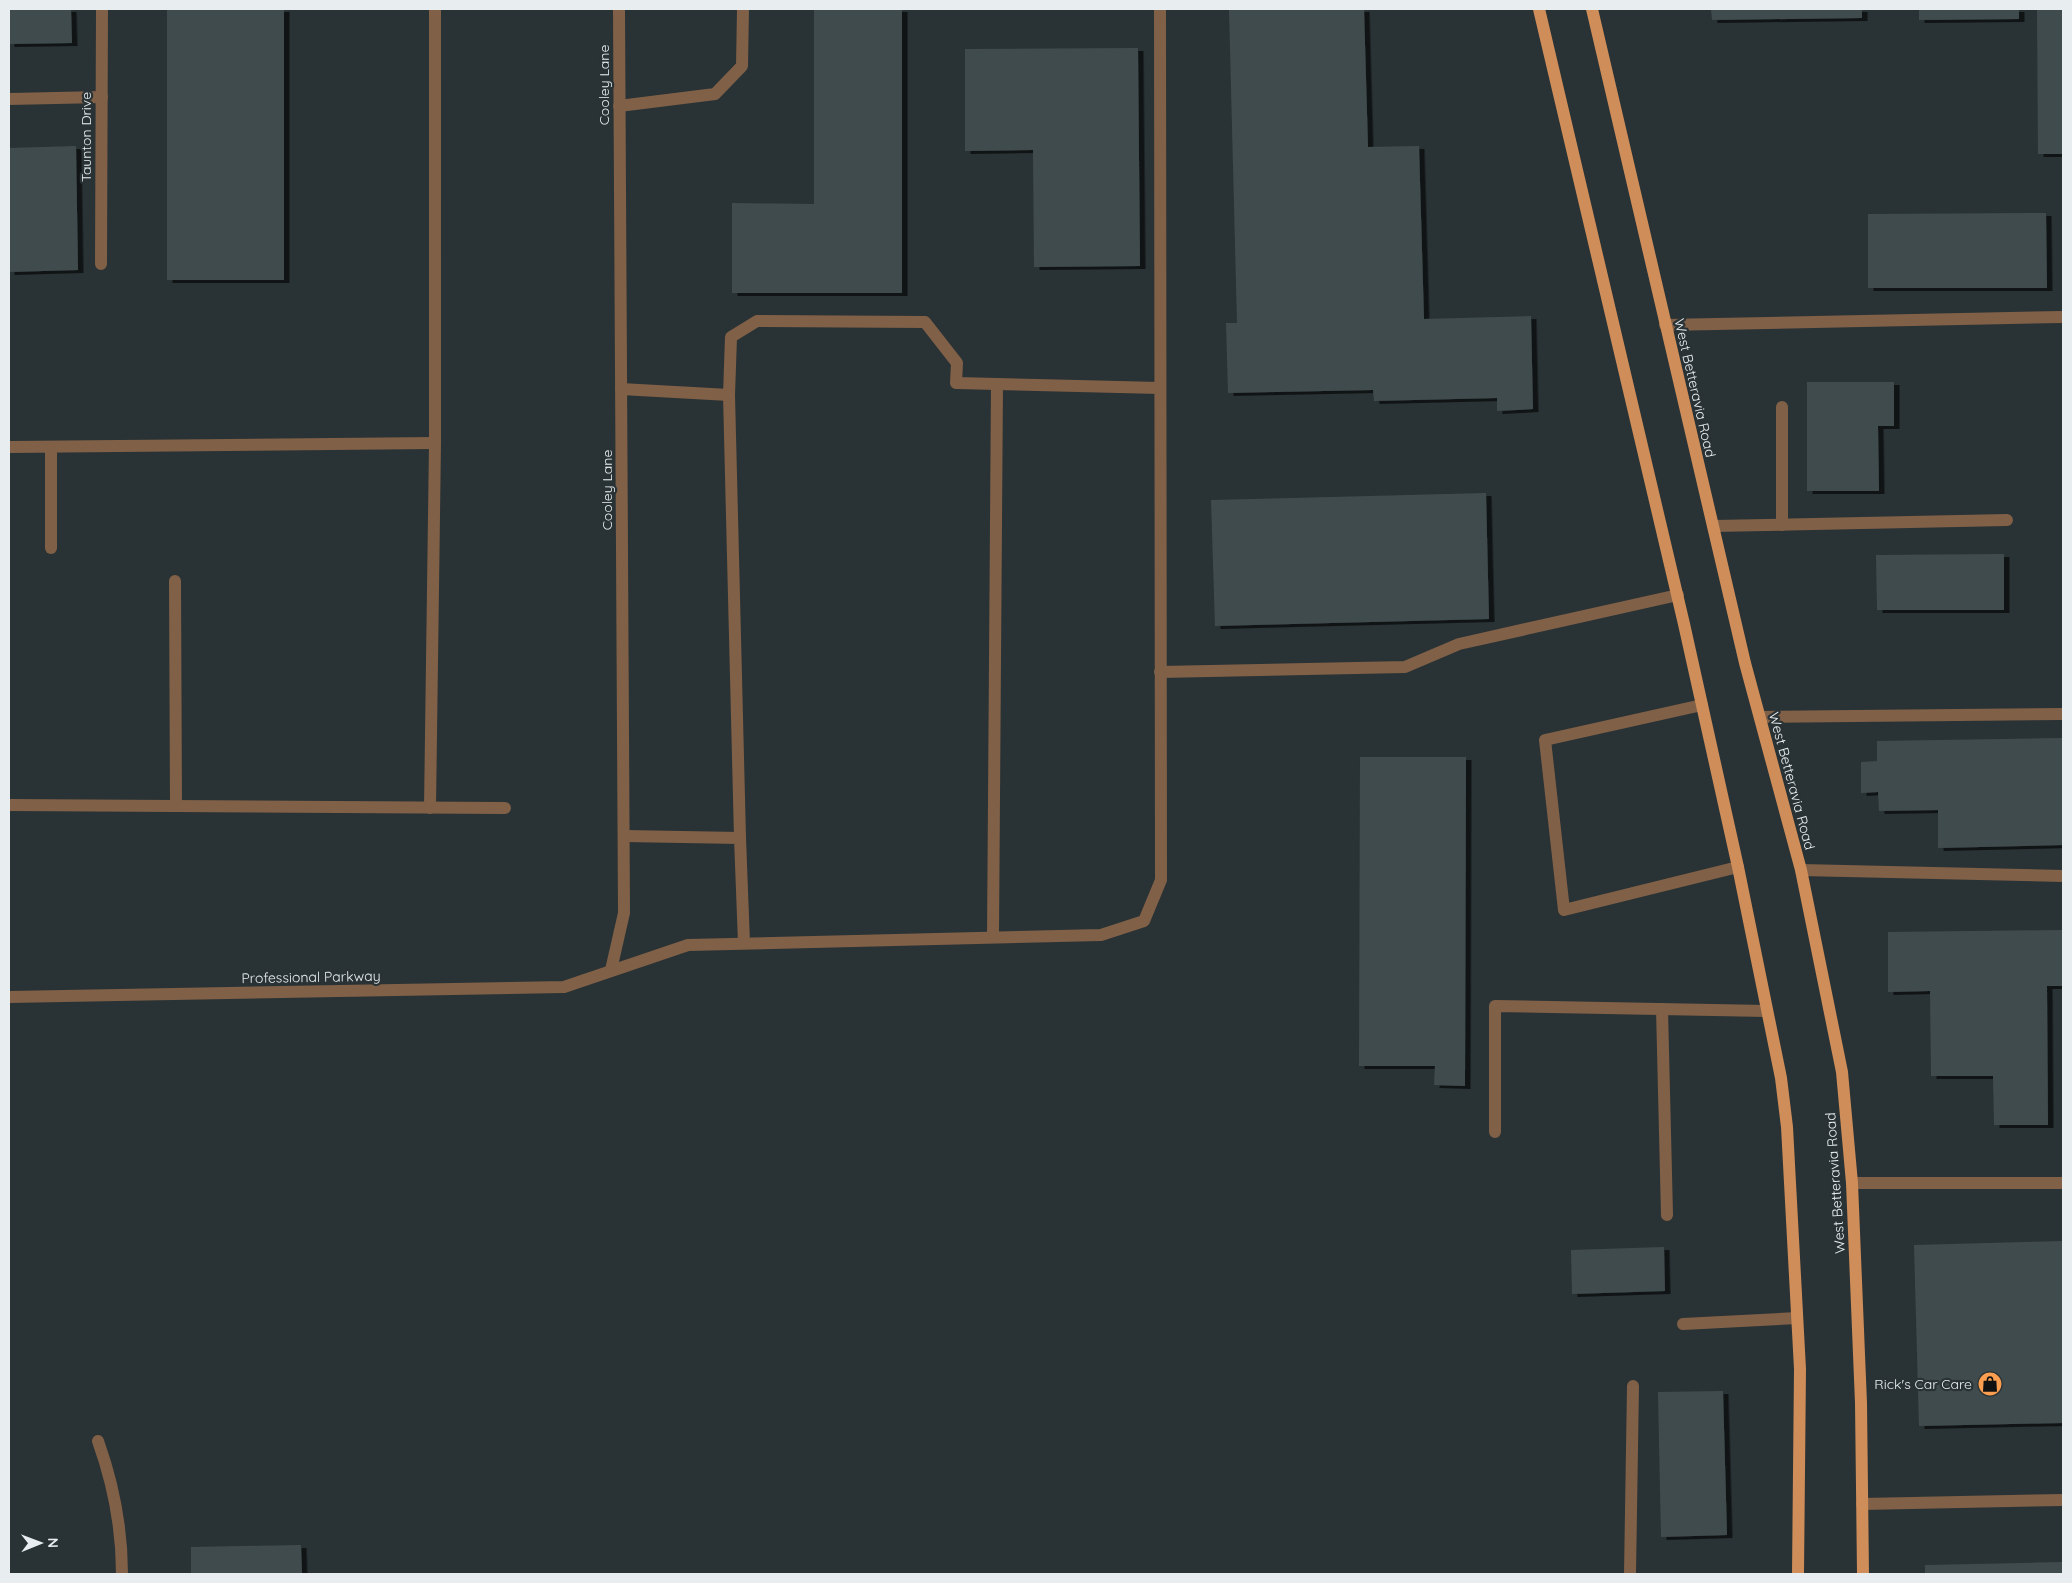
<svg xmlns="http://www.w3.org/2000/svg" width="2072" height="1583" viewBox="0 0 2072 1583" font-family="Quicksand,sans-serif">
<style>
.building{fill:#414b4e;filter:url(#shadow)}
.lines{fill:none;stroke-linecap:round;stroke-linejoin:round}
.minor{stroke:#806047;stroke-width:12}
.major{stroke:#ce8d59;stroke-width:12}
.labels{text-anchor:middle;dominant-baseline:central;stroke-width:4.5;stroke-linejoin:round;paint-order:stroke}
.street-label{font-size:14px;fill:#e8eef0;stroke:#293235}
.poi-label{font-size:14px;fill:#e8eef0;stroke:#293235;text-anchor:end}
</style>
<defs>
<filter id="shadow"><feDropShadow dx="5.5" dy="3" stdDeviation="0" flood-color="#0009"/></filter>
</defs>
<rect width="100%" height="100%" fill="#293235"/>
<g class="building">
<path d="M9 9H71L72 43 9 44Z"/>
<rect x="167" y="9" width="117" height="271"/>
<path d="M814 9H902V293H732V203L814 204Z"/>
<path d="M1229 9H1364L1368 147 1419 146 1424 319 1531 316 1533 409 1497 411V398L1374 401 1373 390 1228 393 1226 323H1237Z"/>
<path d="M1711 9H1862V18L1712 20Z"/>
<path d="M1919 9H2019V19L1919 20Z"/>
<path d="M2037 9H2063V154H2038Z"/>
<path d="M1138 48 1140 266 1034 267 1033 150 965 151V49Z"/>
<path d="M76 146 78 270 9 272V148Z"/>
<path d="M2046 213 2047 288H1868V214Z"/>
<path d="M1807 382H1894V426H1878L1879 491H1807Z"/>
<path d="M1486 493 1489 619 1215 626 1211 500Z"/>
<path d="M2004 554V610H1877L1876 555Z"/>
<path d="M2063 738V845L1938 848V810L1879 811 1878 792 1861 793V762L1877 761V741Z"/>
<path d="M1360 757H1466L1465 1086 1434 1085 1435 1066H1359Z"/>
<path d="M2063 930V986H2047L2048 1125H1994L1993 1076H1931L1930 991 1888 992V932Z"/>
<path d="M2063 1241V1423L1919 1426 1914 1245Z"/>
<path d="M1664 1247 1665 1291 1572 1294 1571 1250Z"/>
<path d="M1723 1391 1727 1535 1661 1537 1658 1392Z"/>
<path d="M301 1545 302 1574H191V1547Z"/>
<path d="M2063 1562V1574H1925V1565Z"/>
</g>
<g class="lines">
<g class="minor">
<path d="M9 99 102 97"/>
<path d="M619 106 715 94 742 66 743 9"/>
<path d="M101 264 102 9"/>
<path d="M1665 325 2063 317"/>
<path d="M621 389 729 395 731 337 757 321 925 322 957 363 956 383 1160 388"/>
<path d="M729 395 740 838"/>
<path d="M1782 407V525"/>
<path d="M9 447 435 443"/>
<path d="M1713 526 2007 520"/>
<path d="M51 548V447"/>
<path d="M175 581 176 806"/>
<path d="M1160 672 1405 667 1459 644 1678 595"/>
<path d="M1702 705 1545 740 1564 910 1738 867"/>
<path d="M1760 717 2063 714"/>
<path d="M9 805 505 808"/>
<path d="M430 808 435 443V9"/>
<path d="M624 836 740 838 744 943"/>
<path d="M1801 870 2063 876"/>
<path d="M993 937 997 384"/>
<path d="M611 970 624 913 619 9"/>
<path d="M9 997 564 987 688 945 1101 935 1144 921 1161 880 1160 9"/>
<path d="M1662 1009 1667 1215"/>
<path d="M1495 1132V1006L1767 1011"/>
<path d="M1852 1183H2063"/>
<path d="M1683 1324 1797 1318"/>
<path d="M98 1441C113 1483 122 1530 122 1574"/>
<path d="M1862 1504 2063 1500"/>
<path d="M1630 1574 1633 1386"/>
</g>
<g class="major">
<path d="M1539 9 1684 624 1738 867 1781 1078 1787 1127 1800 1369 1798 1574"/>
<path d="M1592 9 1745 663 1801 870 1842 1072 1852 1183 1861 1403 1863 1574"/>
</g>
</g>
<defs>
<symbol id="shop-disc" viewBox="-11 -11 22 22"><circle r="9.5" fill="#fb9e50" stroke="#293235"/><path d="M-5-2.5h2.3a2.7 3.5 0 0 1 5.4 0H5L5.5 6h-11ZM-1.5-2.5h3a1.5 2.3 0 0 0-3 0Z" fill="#111"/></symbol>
</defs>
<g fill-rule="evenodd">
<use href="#shop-disc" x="1976" y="1370" width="28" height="28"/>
</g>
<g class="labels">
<g class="street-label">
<text transform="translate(604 85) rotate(-90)">Cooley Lane</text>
<text transform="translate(86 137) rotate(-90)">Taunton Drive</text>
<text transform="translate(1695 388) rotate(77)">West Betteravia Road</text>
<text transform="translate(607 490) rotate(-90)">Cooley Lane</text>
<text transform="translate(1792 781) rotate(75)">West Betteravia Road</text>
<text transform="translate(311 977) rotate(-1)">Professional Parkway</text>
<text transform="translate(1835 1183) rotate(-94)">West Betteravia Road</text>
</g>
<g class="poi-label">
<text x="1972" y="1384">Rick's Car Care</text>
</g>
</g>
<rect width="2072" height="1583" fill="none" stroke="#e8eef0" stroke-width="20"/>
<g transform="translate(40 1543) rotate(89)" stroke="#293235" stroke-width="4" paint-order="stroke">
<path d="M0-4L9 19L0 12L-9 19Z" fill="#e8eef0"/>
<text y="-8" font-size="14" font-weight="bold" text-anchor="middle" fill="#e8eef0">N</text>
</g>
</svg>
